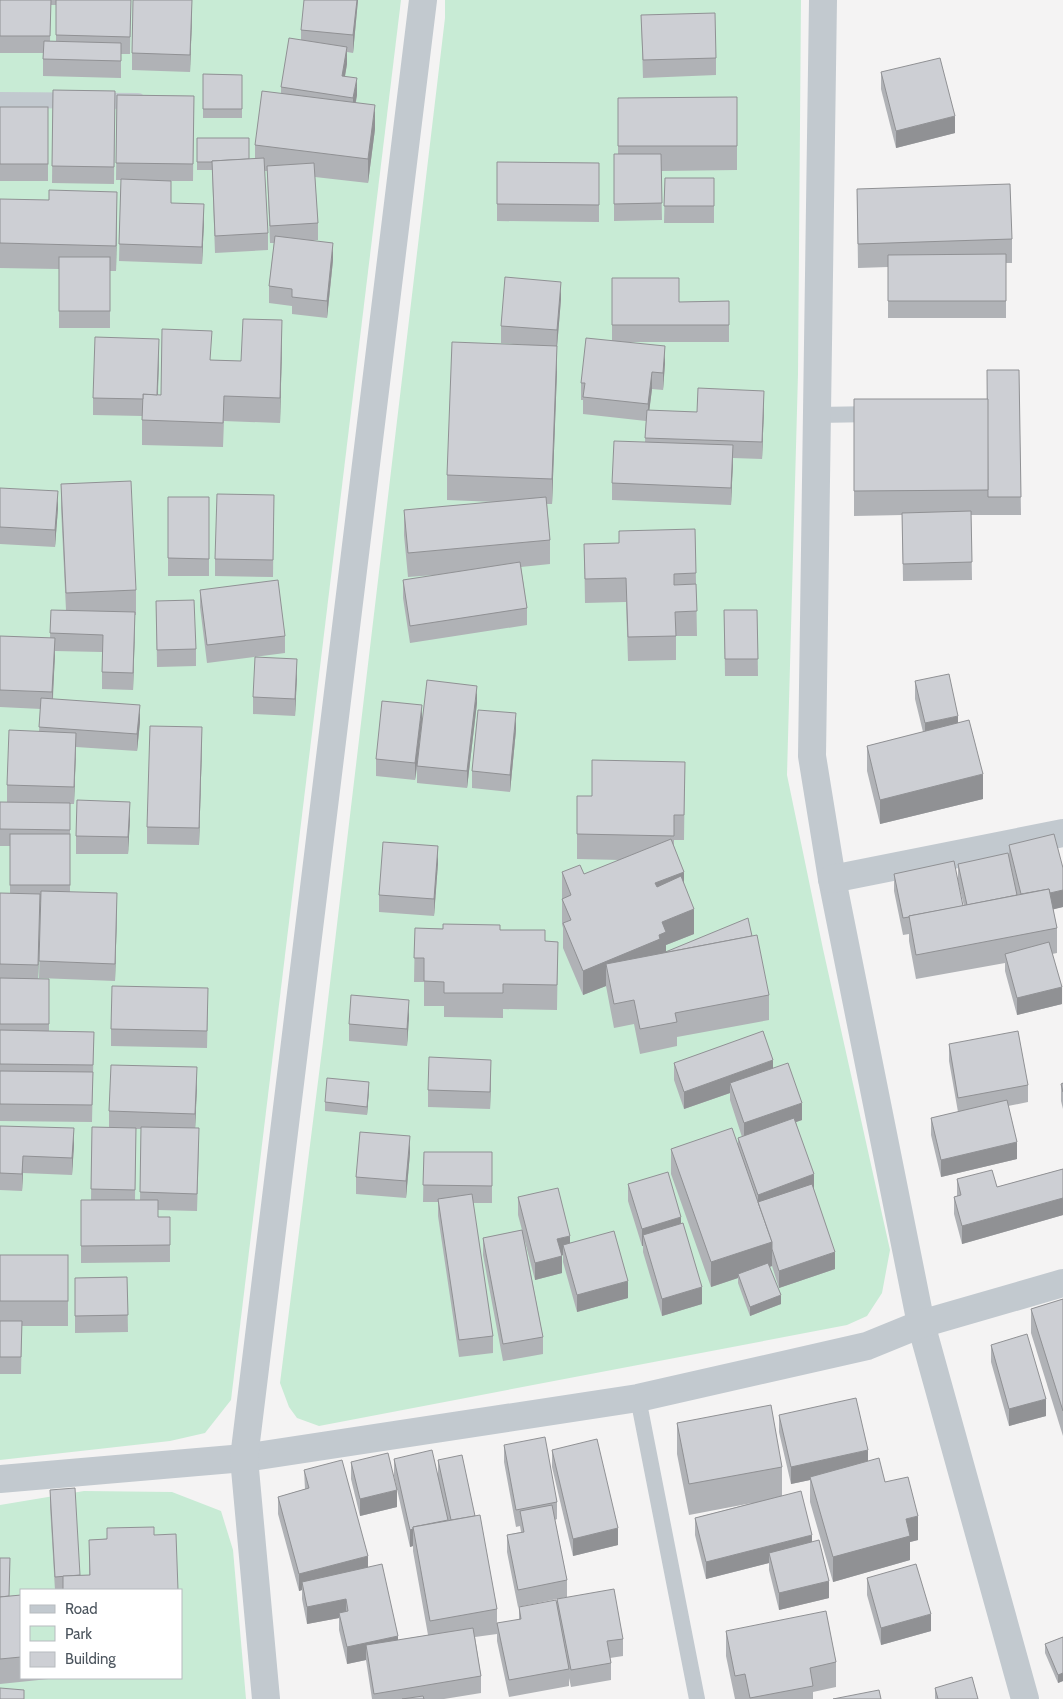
<svg xmlns="http://www.w3.org/2000/svg" width="1063" height="1699" viewBox="0 0 1063 1699" font-family="Cabin,sans-serif">
<style>
.green{fill:#c8ebd5;fill-rule:evenodd}
.lines{fill:none;stroke-linecap:round;stroke-linejoin:round}
.lane{stroke:#c2c9cf;stroke-width:16}
.street{stroke:#c2c9cf;stroke-width:28}
.wall{fill:#b0b2b6;fill-rule:evenodd}
.shaded-wall{fill:#909194}
.building{fill:#cdcfd4;stroke:#909194}
</style>
<rect width="100%" height="100%" fill="#f4f3f3"/>
<g class="green">
<path d="M0 0H401L231 1400 205 1433 170 1441 0 1460Z"/>
<path d="M445 0H801L798 374 787 775 823 949 890 1250 882 1293 867 1316 847 1325 319 1426 297 1418 289 1407 280 1383 323 1042 445 18Z"/>
<path d="M84 1491 172 1492 221 1511 233 1550 246 1699H0V1505ZM21 1590H181V1678H21Z"/>
</g>
<g class="lines">
<g class="lane">
<path d="M0 100 138 101"/>
<path d="M817 415 875 414"/>
<path d="M638 1398 697 1699"/>
</g>
<g class="street">
<path d="M823 0 812 756 832 879 921 1324 1025 1699"/>
<path d="M832 879 1063 833"/>
<path d="M0 1479 244 1458 638 1398 867 1346 921 1324 1063 1283"/>
<path d="M266 1699 244 1458 423 0"/>
</g>
</g>
<g class="wall">
<path d="M0 0H131L130 54H121V78L43 76V53H0ZM51 5H56V41H50Z"/>
<path d="M358 0 353 53 347 52V64L345 76 357 95 356 102 375 129 368 183 315 177 318 223V240H313L333 260 327 318 292 314V306L269 303V286L274 243H270L267 171H264L268 233V250L215 253 212 170H197V138L249 159 255 158V145L281 93V87L301 40V30Z"/>
<path d="M641 15 716 58V75L643 78Z"/>
<path d="M192 17 190 72 132 70V53Z"/>
<path d="M881 72 955 133 896 148 881 89Z"/>
<path d="M203 74 242 75V118H203Z"/>
<path d="M53 90 115 91 114 184 52 183Z"/>
<path d="M117 95 194 96 193 181H171V203L204 221 202 264 119 261 121 180H116Z"/>
<path d="M737 97V170L661 171 662 220 614 221V154H618V98Z"/>
<rect x="0" y="107" width="48" height="74"/>
<path d="M497 162 599 163V222L497 221Z"/>
<path d="M665 178H714V223H664Z"/>
<path d="M857 189 1012 239V263H1006V318H888V267L858 268Z"/>
<path d="M0 199 117 216 116 271H110V328H59V269L0 268Z"/>
<path d="M612 278 679 302 729 301V342H622L665 363 663 390 652 389 649 411 697 412 764 408 762 459 733 458 731 505 612 500V483L645 442 646 421 583 414V400H581V383L612 340Z"/>
<path d="M561 299 557 347V371L552 504H547L550 540V564L521 567 527 608V625L410 643 403 598V580L448 574 408 577 404 535V510L496 502 447 500V475L525 345 501 343V326Z"/>
<path d="M282 345 280 423 224 421 223 447 142 445V416L93 415V398L159 356 158 395H161L211 360 241 361Z"/>
<path d="M1019 370 1021 515H971L972 580 903 581 902 515 854 516V399H987Z"/>
<path d="M61 484 136 590V615H135L133 690 102 689V652L55 651 53 699 140 722 137 751 76 747 74 804H70V892L117 910 115 981 39 978 41 902H40L38 979H49V1031L94 1032 92 1122 0 1121V893H10V846H0V802H7V785L39 731 41 709 0 707V636L50 638 51 610H66L61 508Z"/>
<path d="M0 488 58 508 55 547 0 544Z"/>
<path d="M274 495 273 577 215 576V559Z"/>
<rect x="168" y="497" width="41" height="79"/>
<path d="M695 529 697 636H676V660L628 661 626 602 585 603 584 544 619 543Z"/>
<path d="M200 590 285 636V653L207 663 200 607Z"/>
<path d="M156 601 196 649V666L157 667Z"/>
<path d="M724 610H757L758 676H725Z"/>
<path d="M297 676 295 716 253 714V697Z"/>
<path d="M915 681 983 799 880 824 867 771V746L923 732 915 699Z"/>
<path d="M477 703 467 788 417 783V769L415 780 376 776V759L422 722 419 745Z"/>
<path d="M516 730 510 792 472 788V771Z"/>
<path d="M202 744 199 845 147 844V827Z"/>
<path d="M685 762 684 840H674V846L684 884 694 934 666 945V952L752 936 769 995V1020L677 1037V1046L640 1054 634 1024 614 1028 606 986 583 995 563 948V928L562 924V872L584 874 620 860 577 859V796H592Z"/>
<path d="M130 819 128 854H76V836Z"/>
<path d="M1009 845 1063 868V907L1053 909 1057 928V953L1052 954 1062 1004 1017 1015 1005 971V963L916 979 909 941V934L903 935 894 891V874L964 906 958 881V864L1009 861Z"/>
<path d="M438 863 434 916 379 912V895Z"/>
<path d="M415 928 500 930 545 941 558 942 557 1010 503 1009V1018L444 1017V1006H424V982H414Z"/>
<path d="M208 1005 207 1048 111 1046V1029Z"/>
<path d="M409 1017 407 1046 349 1041V1024Z"/>
<path d="M949 1044 1028 1085V1102L1008 1106 1017 1159 941 1177 931 1135V1118L958 1112 949 1061Z"/>
<path d="M674 1063 773 1068 802 1120 796 1122 835 1269 779 1288 772 1266 770 1267 781 1304 750 1316 738 1283V1278L711 1287 671 1174V1149L738 1144V1138L742 1137 730 1100V1093L684 1109 674 1080Z"/>
<path d="M491 1077 490 1109 428 1107V1090Z"/>
<path d="M1063 1083V1109L1061 1101V1084Z"/>
<path d="M197 1085 195 1128 199 1145 197 1211 158 1210V1217H170V1262L81 1263V1200H91L92 1127H109V1111ZM136 1129H141L140 1200H135Z"/>
<path d="M369 1090 367 1115 325 1111V1102Z"/>
<path d="M0 1126 74 1145 72 1175 23 1173 22 1191 0 1190Z"/>
<path d="M424 1152H492V1203H473L493 1336V1353L459 1357 438 1216V1202H423Z"/>
<path d="M410 1153 406 1198 356 1194V1177Z"/>
<path d="M1063 1169V1215L962 1244 954 1214V1197L957 1196V1179L997 1187Z"/>
<path d="M628 1184 681 1223 702 1304 662 1316 643 1252V1246H642L628 1201Z"/>
<path d="M518 1197 570 1243 628 1298 577 1312 563 1262V1255H562V1273L535 1280 524 1238 543 1337V1354L503 1361 483 1255V1238L522 1230 518 1215Z"/>
<path d="M0 1255H68V1326H22L21 1374H0Z"/>
<path d="M127 1277 128 1332 75 1333V1278Z"/>
<path d="M1063 1299V1436L1031 1333V1309Z"/>
<path d="M991 1345 1046 1416 1009 1426 991 1362Z"/>
<path d="M779 1415 868 1461 885 1482 918 1540 910 1542V1560L833 1582 810 1502V1480L791 1484 779 1432Z"/>
<path d="M677 1423 782 1467V1496L812 1542 829 1598 779 1610 769 1570V1563L706 1579 695 1535V1518L752 1503 689 1515 677 1454Z"/>
<path d="M504 1445 557 1502V1519L555 1520 567 1580V1597L518 1607 507 1552V1535L521 1532 520 1526 516 1527 504 1462Z"/>
<path d="M552 1450 618 1545 573 1556 552 1467Z"/>
<path d="M394 1459 438 1475V1460L475 1516 497 1609V1634L475 1637 481 1676V1693L444 1699H372L366 1660 347 1664 339 1630V1618L307 1624 302 1599V1590L299 1591 278 1514V1497L305 1489 304 1470 368 1567 398 1640 428 1635 413 1551V1546L410 1547 394 1476Z"/>
<path d="M351 1462 397 1507 360 1516 351 1479Z"/>
<path d="M50 1490 80 1576 89 1575V1540L154 1535 178 1590H55L50 1507Z"/>
<path d="M0 1558H10L9 1596 21 1595V1678H58L0 1684Z"/>
<path d="M867 1578 931 1631 881 1645 867 1595Z"/>
<path d="M557 1599 623 1639V1656L610 1658 611 1663V1680L571 1687 569 1678V1686L509 1697 497 1641V1623L519 1620V1607L557 1609Z"/>
<path d="M726 1631 836 1662V1687L813 1692V1699H735L726 1656Z"/>
<path d="M1063 1637V1681L1058 1683 1045 1653V1644Z"/>
<path d="M935 1688 978 1699H935Z"/>
</g>
<g class="shaded-wall">
<path d="M192 0V17L190 72V55Z"/>
<path d="M357 0H358L353 53V35Z"/>
<path d="M347 47V64L342 93V76Z"/>
<path d="M357 78V95L353 115V98Z"/>
<path d="M375 105V129L368 183V159Z"/>
<path d="M955 116V133L896 148V131Z"/>
<path d="M117 192V216L116 271V246Z"/>
<path d="M204 204V221L202 264V247Z"/>
<path d="M333 243V260L327 318V301Z"/>
<path d="M561 282V299L557 347V371L552 504V479L557 330Z"/>
<path d="M282 320V345L280 423V398Z"/>
<path d="M159 339V356L157 416V399Z"/>
<path d="M665 346V363L663 390V373Z"/>
<path d="M652 372V389L648 421V404Z"/>
<path d="M764 391V408L762 459V442Z"/>
<path d="M733 445V462L731 505V488Z"/>
<path d="M58 491V508L55 547V530Z"/>
<path d="M135 612V629L133 690V673Z"/>
<path d="M55 638V655L52 710V692Z"/>
<path d="M297 659V676L295 716V699Z"/>
<path d="M477 686V703L467 788V771Z"/>
<path d="M140 705V722L137 751V734Z"/>
<path d="M422 705V722L415 780V763Z"/>
<path d="M516 713V730L510 792V775Z"/>
<path d="M958 716V733L925 740V723Z"/>
<path d="M202 727V744L199 845V828Z"/>
<path d="M76 733V750L74 804V787Z"/>
<path d="M983 774V799L880 824V800Z"/>
<path d="M130 802V819L128 854V837Z"/>
<path d="M438 846V863L434 916V899Z"/>
<path d="M684 872V896L655 908V883Z"/>
<path d="M1063 890V907L1023 917V900Z"/>
<path d="M117 893V910L115 981V964Z"/>
<path d="M40 894V911L38 982V965Z"/>
<path d="M694 909V934L666 945V956L606 964V986L583 995V971L659 935 662 922Z"/>
<path d="M1062 987V1004L1017 1015V998Z"/>
<path d="M409 1000V1017L407 1046V1029Z"/>
<path d="M491 1060V1077L490 1109V1092Z"/>
<path d="M773 1060V1078L730 1083V1093L684 1109V1092Z"/>
<path d="M197 1067V1085L195 1132V1114Z"/>
<path d="M369 1082V1090L367 1115V1107Z"/>
<path d="M802 1103V1120L744 1140V1123Z"/>
<path d="M74 1128V1145L72 1175V1158Z"/>
<path d="M410 1136V1153L406 1198V1181Z"/>
<path d="M1017 1142V1159L941 1177V1160Z"/>
<path d="M23 1156V1173L22 1191V1174Z"/>
<path d="M814 1174V1191L758 1209V1195Z"/>
<path d="M1063 1198V1215L962 1244V1226Z"/>
<path d="M681 1217V1234L643 1235V1246H642V1229Z"/>
<path d="M570 1236V1253L563 1245V1255L557 1256V1239Z"/>
<path d="M772 1242V1266L739 1277 738 1274V1278L711 1287V1262Z"/>
<path d="M835 1252V1269L779 1288V1271Z"/>
<path d="M562 1256V1273L535 1280V1263Z"/>
<path d="M628 1281V1298L577 1312V1295Z"/>
<path d="M702 1287V1304L662 1316V1299Z"/>
<path d="M781 1295V1304L750 1316V1307Z"/>
<path d="M1046 1399V1416L1009 1426V1409Z"/>
<path d="M868 1450V1467L810 1477V1480L791 1484V1467Z"/>
<path d="M397 1490V1507L360 1516V1499Z"/>
<path d="M918 1516V1540L910 1542V1560L833 1582V1557L906 1519Z"/>
<path d="M618 1528V1545L573 1556V1539Z"/>
<path d="M413 1529V1546L410 1547V1530Z"/>
<path d="M812 1535V1552L769 1553V1563L706 1579V1562Z"/>
<path d="M368 1556V1573L302 1582V1590L299 1591V1574Z"/>
<path d="M829 1581V1598L779 1610V1593Z"/>
<path d="M346 1599V1616L339 1613V1618L307 1624V1607Z"/>
<path d="M931 1614V1631L881 1645V1628Z"/>
<path d="M398 1636V1653L366 1645V1660L347 1664V1647Z"/>
<path d="M1063 1673V1681L1058 1683V1675Z"/>
</g>
<g class="building">
<path d="M0 0H51L50 36H0Z"/>
<path d="M56 0H131L130 37 56 35Z"/>
<path d="M133 0H192L190 55 132 53Z"/>
<path d="M304 0H357L353 35 301 30Z"/>
<path d="M715 13 716 58 643 60 641 15Z"/>
<path d="M289 38 347 47 342 76 357 78 353 98 281 87Z"/>
<path d="M44 41 121 43V61L43 59Z"/>
<path d="M940 58 955 116 896 131 881 72Z"/>
<path d="M203 74 242 75V109H203Z"/>
<path d="M53 90 115 91 114 167 52 166Z"/>
<path d="M262 91 375 105 368 159 255 145Z"/>
<path d="M117 95 194 96 193 164 116 163Z"/>
<path d="M737 97V146H618V98Z"/>
<rect x="0" y="107" width="48" height="57"/>
<path d="M197 138H249V159L212 161V162H197Z"/>
<path d="M614 154H661L662 203 614 204Z"/>
<path d="M264 158 268 233 215 236 212 161Z"/>
<path d="M497 162 599 163V205L497 204Z"/>
<path d="M314 163 318 223 270 226 267 166Z"/>
<path d="M665 178H714V206H664Z"/>
<path d="M121 179 171 181V203L204 204 202 247 119 244Z"/>
<path d="M1010 184 1012 239 858 244 857 189Z"/>
<path d="M49 190 117 192 116 246 0 243V199L49 200Z"/>
<path d="M275 236 333 243 327 301 292 297V289L269 286Z"/>
<path d="M1006 254V301H888V255Z"/>
<rect x="59" y="257" width="51" height="54"/>
<path d="M505 277 561 282 557 330 501 326Z"/>
<path d="M612 278H679V302L729 301V325H612Z"/>
<path d="M243 319 282 320 280 398 224 396 223 423 142 420 143 394 161 395 162 329 212 331 210 360 241 361Z"/>
<path d="M95 337 159 339 157 395 143 394V399L93 398Z"/>
<path d="M586 338 665 346 663 373 652 372 648 404 583 397 585 383H581Z"/>
<path d="M452 342 557 346 552 479 447 475Z"/>
<path d="M987 370H1019L1021 497H988Z"/>
<path d="M698 388 764 391 762 442 645 438 647 410 697 412Z"/>
<path d="M854 399H988V490L854 491Z"/>
<path d="M614 441 733 445 731 488 612 483Z"/>
<path d="M131 481 136 590 66 593 61 484Z"/>
<path d="M0 488 58 491 55 530 0 527Z"/>
<path d="M217 494 274 495 273 560 215 559Z"/>
<path d="M168 497H209V559L168 558Z"/>
<path d="M546 497 550 540 408 553 404 510Z"/>
<path d="M971 511 972 562 903 564 902 513Z"/>
<path d="M695 529 696 573 674 574V585L696 584 697 611 675 612 676 636 628 637 626 578 585 579 584 544 619 543V531Z"/>
<path d="M520 562 527 608 410 626 403 580Z"/>
<path d="M278 580 285 636 207 645 200 590Z"/>
<path d="M194 600 196 649 157 650 156 601Z"/>
<path d="M51 610 135 612 133 673 102 672 103 635 50 633Z"/>
<path d="M724 610H757L758 659H725Z"/>
<path d="M0 636 55 638 52 692 0 690Z"/>
<path d="M255 657 297 659 295 699 253 697Z"/>
<path d="M949 674 958 716 925 723 915 681Z"/>
<path d="M427 680 477 686 467 771 417 766Z"/>
<path d="M41 698 140 705 137 734 39 727Z"/>
<path d="M382 701 422 705 415 763 376 759Z"/>
<path d="M478 710 516 713 510 775 472 771Z"/>
<path d="M969 720 983 774 880 800 867 746Z"/>
<path d="M150 726 202 727 199 828 147 827Z"/>
<path d="M9 730 76 733 74 787 7 785Z"/>
<path d="M592 760 685 762 684 815H674V836L577 834V796H592Z"/>
<path d="M77 800 130 802 128 837 76 836Z"/>
<path d="M0 802 70 803V830L0 829Z"/>
<rect x="10" y="834" width="60" height="51"/>
<path d="M1054 834 1063 868V890L1050 893 1049 889 1021 894 1009 845Z"/>
<path d="M671 839 684 872 655 883 657 887 681 876 694 909 662 922 666 932 659 935 660 939 583 971 563 923 571 920 562 899 571 895 562 872 580 865 584 874Z"/>
<path d="M383 842 438 846 434 899 379 895Z"/>
<path d="M1008 853 1017 895 967 905 958 864Z"/>
<path d="M954 861 963 906 909 916V917L903 918 894 874Z"/>
<path d="M1049 889 1057 928 916 955 909 916Z"/>
<path d="M41 891 117 893 115 964 39 961Z"/>
<path d="M0 893 40 894 38 965 0 964Z"/>
<path d="M748 918 752 936 663 953Z"/>
<path d="M443 924 500 925V930H545V941L558 942 557 985 503 984V993H444V982L424 981V958H414L415 928 443 929Z"/>
<path d="M757 935 769 995 675 1013 677 1022 640 1029 634 1000 614 1004 606 964Z"/>
<path d="M1049 942 1062 987 1017 998 1005 954Z"/>
<path d="M0 978 49 979V1024H0Z"/>
<path d="M112 986 208 988 207 1031 111 1029Z"/>
<path d="M351 995 409 1000 407 1029 349 1024Z"/>
<path d="M0 1030 94 1032 93 1065 0 1064Z"/>
<path d="M763 1031 773 1060 684 1092 674 1063Z"/>
<path d="M1018 1031 1028 1085 958 1098 949 1044Z"/>
<path d="M429 1057 491 1060 490 1092 428 1090Z"/>
<path d="M788 1063 802 1103 744 1123 730 1083Z"/>
<path d="M111 1065 197 1067 195 1114 109 1111Z"/>
<path d="M0 1071 93 1072 92 1105 0 1104Z"/>
<path d="M327 1078 369 1082 367 1107 325 1102Z"/>
<path d="M1063 1083V1092L1061 1084Z"/>
<path d="M1007 1100 1017 1142 941 1160 931 1118Z"/>
<path d="M794 1118 814 1174 758 1195 738 1138Z"/>
<path d="M0 1126 74 1128 72 1158 23 1156 22 1174 0 1173Z"/>
<path d="M92 1127 136 1128 135 1190 91 1189Z"/>
<path d="M141 1127 199 1128 197 1194 140 1192Z"/>
<path d="M732 1128 772 1242 711 1262 671 1149Z"/>
<path d="M360 1132 410 1136 406 1181 356 1177Z"/>
<path d="M424 1152H492V1186L423 1185Z"/>
<path d="M1063 1169V1198L962 1226 954 1197 961 1195 957 1179 992 1170 997 1187Z"/>
<path d="M668 1172 681 1217 642 1229 628 1184Z"/>
<path d="M812 1184 835 1252 779 1271 772 1249V1242L758 1202Z"/>
<path d="M558 1188 570 1236 557 1239 562 1256 535 1263 518 1197Z"/>
<path d="M472 1194 493 1336 459 1340 438 1199Z"/>
<path d="M81 1200H158V1217H170V1245L81 1246Z"/>
<path d="M683 1223 702 1287 662 1299 643 1235Z"/>
<path d="M522 1230 543 1337 503 1344 483 1238Z"/>
<path d="M614 1231 628 1281 577 1295 563 1245Z"/>
<rect x="0" y="1255" width="68" height="46"/>
<path d="M768 1263 781 1295 750 1307 738 1274Z"/>
<path d="M127 1277 128 1315 75 1316V1278Z"/>
<path d="M1063 1299V1411L1031 1309Z"/>
<path d="M0 1321H22L21 1357H0Z"/>
<path d="M1027 1334 1046 1399 1009 1409 991 1345Z"/>
<path d="M856 1398 868 1450 791 1467 779 1415Z"/>
<path d="M771 1405 782 1467 689 1484 677 1423Z"/>
<path d="M545 1437 557 1502 516 1510 504 1445Z"/>
<path d="M597 1439 618 1528 573 1539 552 1450Z"/>
<path d="M432 1450 448 1520 413 1527V1529L410 1530 394 1459Z"/>
<path d="M388 1453 397 1490 360 1499 351 1462Z"/>
<path d="M462 1455 475 1516 451 1520 438 1460Z"/>
<path d="M879 1458 885 1482 908 1477 918 1516 906 1519 910 1536 833 1557 810 1477Z"/>
<path d="M342 1460 368 1556 299 1574 278 1497 309 1488 304 1470Z"/>
<path d="M75 1488 80 1575 55 1577 50 1490Z"/>
<path d="M801 1491 812 1535 706 1562 695 1518Z"/>
<path d="M552 1505 567 1580 518 1590 507 1535 524 1532 520 1511Z"/>
<path d="M480 1515 497 1609 430 1621 413 1527Z"/>
<path d="M154 1527V1535L176 1534 178 1590H63V1576L90 1575 89 1540 107 1539V1528Z"/>
<path d="M819 1540 829 1581 779 1593 769 1553Z"/>
<path d="M0 1558H10L9 1596 0 1597Z"/>
<path d="M382 1564 398 1636 347 1647 339 1613 348 1611 346 1599 307 1607 302 1582Z"/>
<path d="M916 1564 931 1614 881 1628 867 1578Z"/>
<path d="M614 1589 623 1639 607 1641 611 1663 571 1670 557 1599Z"/>
<path d="M21 1595V1657L0 1659V1597Z"/>
<path d="M556 1600 569 1669 509 1680 497 1623 521 1619 519 1607Z"/>
<path d="M826 1611 836 1662 810 1668 813 1686 750 1698 745 1674 735 1676 726 1631Z"/>
<path d="M473 1628 481 1676 374 1694 366 1645Z"/>
<path d="M1063 1637V1673L1058 1675 1045 1644Z"/>
<path d="M972 1677 978 1699H938L935 1688Z"/>
<path d="M0 1688 24 1690V1699H0Z"/>
<path d="M879 1690 881 1699H833Z"/>
<path d="M423 1696 424 1699H402Z"/>
</g>
<rect x="20" y="1589" width="162" height="90" fill="#ffffff" stroke="#b7bbbf"/>
<rect x="30" y="1605" width="25" height="8" fill="#c2c9cf" stroke="#b7bbbf"/>
<text x="65" y="1614" font-size="15" fill="#4c555e">Road</text>
<rect x="30" y="1626" width="25" height="15" fill="#c8ebd5" stroke="#b7bbbf"/>
<text x="65" y="1639" font-size="15" fill="#4c555e">Park</text>
<rect x="30" y="1652" width="25" height="15" fill="#cdcfd4" stroke="#b7bbbf"/>
<text x="65" y="1664" font-size="15" fill="#4c555e">Building</text>
</svg>
